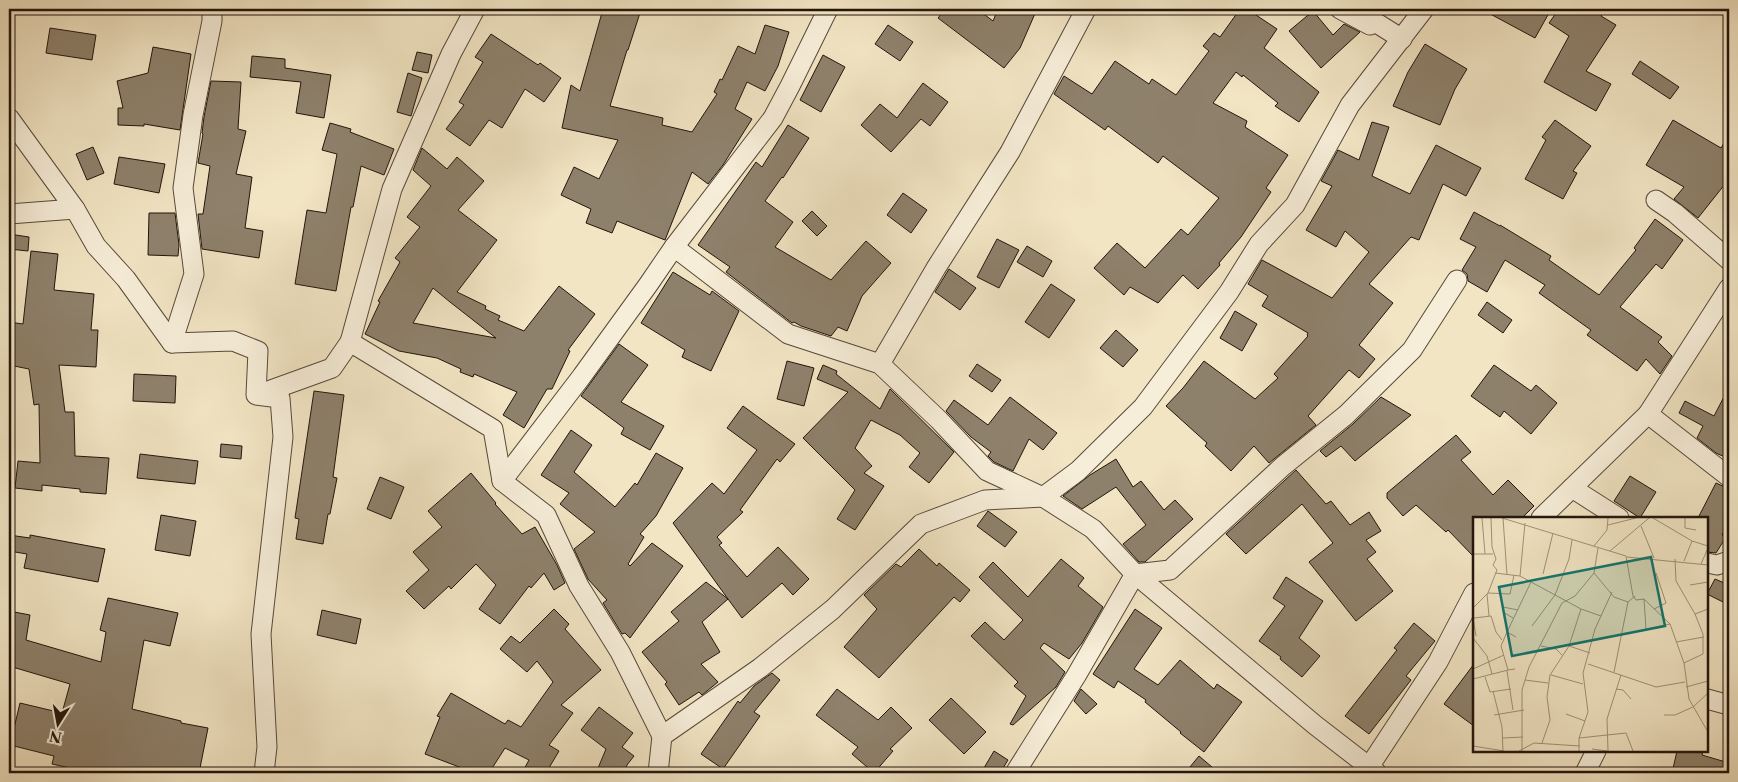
<svg xmlns="http://www.w3.org/2000/svg" width="1738" height="782" viewBox="0 0 1738 782" font-family="'Libre Caslon Text',serif">
<style>
.building{fill:#8e816c;stroke:#22150c;fill-rule:evenodd}
.lines{fill:none;stroke-linecap:round;stroke-linejoin:round}
.minor-casing{stroke:#56493a;stroke-width:21}
.minor{stroke:#f7eed9;stroke-width:19}
.inset-road{fill:none;stroke:#9f927a;stroke-width:1}
.view{fill:#0f766e;fill-opacity:0.15;stroke:#0f766e;stroke-width:2.5}
.inset-edge{fill:none;stroke:#22150c;stroke-width:2.5}
</style>
<rect width="100%" height="100%" fill="#f2e5c4"/>
<filter id="stains"><feTurbulence type="fractalNoise" baseFrequency=".004" numOctaves="4"/><feColorMatrix values="0 0 0 0 .2 0 0 0 0 .09 0 0 0 0 .02 0 0 0 .5 -.17"/></filter>
<radialGradient id="worn" r=".72"><stop offset=".6" stop-color="#630" stop-opacity="0"/><stop offset="1" stop-color="#630" stop-opacity=".3"/></radialGradient>
<g class="building">
<path d="M603 9H626L640 13 628 50H627L610 106 663 118 662 125 692 132 717 94 714 92 720 79 722 80 738 46 755 54 765 25 789 32 778 66 765 91 747 82 735 109 752 119 723 165 708 184 692 172 665 240 617 221 612 233 586 223 591 209 561 195 574 167 599 179 618 140 562 128 571 85 580 91Z"/>
<path d="M945 9H977L993 21 998 9H1037L1020 48 1004 68 938 18Z"/>
<path d="M1240 9H1247L1277 29 1264 48 1319 92 1299 122 1275 106 1278 103 1243 75 1242 77 1236 72 1213 103 1247 121 1245 127 1288 155 1266 188 1271 192 1241 237 1219 263 1220 265 1198 289 1183 275 1158 303 1130 287 1124 295 1094 268 1117 243 1145 268 1181 229 1188 235 1219 198 1163 156 1158 163 1108 126 1105 130 1054 94 1064 76 1092 94 1115 61 1149 84 1152 79 1176 95 1209 51 1203 46 1214 33 1220 37Z"/>
<path d="M1481 9H1541L1549 13 1535 38Z"/>
<path d="M1559 9H1607L1601 16 1616 25 1586 71 1611 84 1596 111 1544 82 1569 36 1549 23Z"/>
<path d="M1313 11 1333 35 1344 24 1360 32 1321 68 1289 31Z"/>
<path d="M888 25 913 42 900 61 875 44Z"/>
<path d="M50 28 96 35 92 60 46 53Z"/>
<path d="M491 34 538 65 540 63 561 78 544 102 525 89 502 128 489 120 470 146 446 129 464 105 459 102 483 62 475 57Z"/>
<path d="M1425 44 1467 69 1455 89 1440 125 1393 106 1408 72Z"/>
<path d="M153 47 191 54 180 130 144 124V126L118 125V108H123L117 81 148 73Z"/>
<path d="M417 52 432 55 428 73 412 70Z"/>
<path d="M823 55 845 67 821 112 800 100Z"/>
<path d="M252 56 285 59V68L331 75 324 118 296 113 301 82 250 77Z"/>
<path d="M1640 61 1679 87 1670 99 1632 74Z"/>
<path d="M408 73 422 78 411 116 397 112Z"/>
<path d="M211 81 241 82 238 129 246 131 236 174 252 177 245 228 263 231 259 258 202 249 198 214H203L210 166 198 163 203 134 202 133 204 117Z"/>
<path d="M923 83 948 102 930 126 921 119 891 152 861 125 880 104 897 118Z"/>
<path d="M1555 120 1591 146 1573 171 1577 173 1563 199 1525 179 1546 140 1542 137Z"/>
<path d="M1673 120 1721 148 1729 135V179L1698 218 1674 199 1684 187 1646 165Z"/>
<path d="M1372 122 1389 127 1372 176 1410 194 1436 145 1481 168 1466 196 1443 184 1419 240 1411 237 1369 284 1393 303 1359 345 1375 359 1359 378 1349 370 1308 416 1316 425 1269 463 1254 446 1231 471 1205 446 1207 443 1166 406 1183 388 1204 361 1255 399 1278 378 1274 374 1308 336 1307 335 1308 333 1262 306 1268 296 1248 284 1262 260 1332 298 1369 252 1345 231 1336 247 1306 230 1332 186 1321 181 1338 150 1359 160Z"/>
<path d="M330 123 351 129 350 132 394 149 384 175 361 166 353 207H351L336 291 295 284 307 210 326 213 337 154 322 150Z"/>
<path d="M788 125 809 138 783 178 782 177 765 201 793 222 775 247 831 280 866 241 891 263 862 296 847 331 838 327 831 336 801 326 794 322 792 323 726 272 730 267 698 245 756 162 762 167Z"/>
<path d="M93 147 104 173 87 180 76 154Z"/>
<path d="M422 148 447 169 457 157 484 181 458 210 497 240 457 292 486 306 485 309 500 316 498 320 524 331 559 286 595 314 568 350 570 351 552 389H547L524 428 503 415 517 392 474 374 473 377 460 372 461 369 437 358 399 351 365 334 380 302 378 301 400 262 395 258 420 227 407 217 431 186 413 170ZM433 288 450 302 496 338 413 323Z"/>
<path d="M119 157 165 164 159 193 114 184Z"/>
<path d="M903 193 927 210 911 233 887 215Z"/>
<path d="M812 211 827 226 817 236 802 221Z"/>
<path d="M1474 212 1500 226V225L1551 256 1549 260 1599 295 1636 250 1634 248 1655 219 1683 240 1662 269 1656 264 1620 307 1662 337 1658 342 1672 356 1660 374 1646 359 1637 371 1587 335 1591 330 1539 293 1545 285 1505 260 1487 292 1468 281 1467 274 1462 270 1476 247 1460 239Z"/>
<path d="M149 213H175L179 245 178 256 148 255Z"/>
<path d="M9 234 29 237 28 251 9 249Z"/>
<path d="M997 239 1019 250 999 288 977 277Z"/>
<path d="M1027 246 1052 261 1043 277 1017 262Z"/>
<path d="M31 251 58 254 54 290 94 294 91 330H98L96 367 59 365 65 412H74L75 456 109 458 106 494 80 492V489L42 485V491L15 488 18 461 40 463 39 404 34 405 29 369 9 365V322L23 324Z"/>
<path d="M949 269 976 288 960 310 935 292Z"/>
<path d="M673 272 710 295 712 291 739 311 711 371 682 357 685 350 641 323Z"/>
<path d="M1051 284 1075 300 1049 338 1025 322Z"/>
<path d="M1487 302 1512 320 1503 333 1478 315Z"/>
<path d="M1235 311 1257 324 1242 351 1220 338Z"/>
<path d="M1116 330 1138 350 1123 367 1100 348Z"/>
<path d="M619 344 648 365 621 402 664 426 650 450 621 434 624 428 581 396Z"/>
<path d="M787 361 814 368 804 406 777 399Z"/>
<path d="M977 364 1001 380 992 392 969 376Z"/>
<path d="M823 365 837 371 836 374 880 409 890 389 954 452 929 483 909 467 920 453 900 435 871 420 855 448 872 466 864 473 884 486 855 530 837 519 855 490 803 438 848 392 817 379Z"/>
<path d="M1494 365 1531 391 1536 385 1557 403 1531 434 1504 411 1500 417 1471 396Z"/>
<path d="M134 374 176 376 175 403 133 401Z"/>
<path d="M1729 387V459L1716 453 1697 438 1703 426 1679 413 1685 401 1714 416Z"/>
<path d="M314 391 344 395 333 477 337 478 330 514H328L323 544 296 539 299 519 295 518Z"/>
<path d="M1010 397 1057 433 1043 450 1029 439 1013 471 994 462 988 456 991 452 971 437 946 411 954 400 988 425Z"/>
<path d="M1381 397 1411 415 1355 461 1341 446 1326 457 1320 451 1353 424Z"/>
<path d="M743 406 795 444 780 462 777 459 740 510 743 512 717 537 722 543 719 545 747 577 778 547 809 579 793 595 782 583 742 618 728 599 702 622 720 652 701 664 718 682 702 695 699 692 679 705 665 684 667 682 642 652 679 621 671 612 706 582 728 599 673 523 712 483 724 494 757 450 727 428Z"/>
<path d="M571 430 592 445 574 472 615 507 635 483 637 485 656 453 683 468 656 516 640 534 644 537 628 564 630 566 652 543 683 566 630 638 625 633 622 634 603 603 607 600 588 579 574 549 595 532 560 504 569 493 541 475Z"/>
<path d="M1456 435 1471 452 1461 460 1493 495 1508 480 1534 506 1522 518H1474V557L1448 530 1446 532 1416 505 1403 516 1387 498V493Z"/>
<path d="M221 444 242 446 241 459 220 457Z"/>
<path d="M140 454 198 461 195 484 137 478Z"/>
<path d="M1116 459 1133 487 1141 481 1164 510 1175 500 1193 519 1145 562H1139L1123 544 1146 525 1116 487 1082 509 1063 496 1090 475Z"/>
<path d="M1296 470 1326 504 1331 501 1350 525 1369 512 1381 531 1366 540 1376 552 1367 559 1393 591 1356 621 1309 562 1333 543 1302 504 1246 554 1226 534Z"/>
<path d="M471 473 496 503 495 504 522 534 535 527 557 565 565 583 554 590 544 573 531 588 529 586 500 624 479 609 496 585 476 564 451 589 449 586 424 609 406 591 429 570 413 552 442 527 428 511Z"/>
<path d="M1630 476 1656 492 1640 518 1614 501Z"/>
<path d="M380 477 404 487 391 519 367 509Z"/>
<path d="M1716 483 1729 489V521L1722 535 1726 537 1716 553 1707 552V518H1698Z"/>
<path d="M988 511 1017 532 1005 547 977 526Z"/>
<path d="M161 515 196 521 190 556 155 550Z"/>
<path d="M9 535 30 538V535L105 549 98 582 24 568 27 554 9 551Z"/>
<path d="M919 549 937 566 939 563 970 590 960 602 954 597 879 678 844 647 877 609 864 595 896 564 901 567Z"/>
<path d="M1061 559 1084 578 1078 586 1103 607 1082 643 1069 659 1044 643 1040 648 1065 672 1056 687 1013 725 1010 724 1026 696 1014 686 1018 682 971 636 985 622 1004 640 1023 620 979 577 993 562 1028 597Z"/>
<path d="M1286 577 1323 601 1299 638 1320 656 1302 677 1280 659 1281 657 1259 641 1285 606 1273 598Z"/>
<path d="M1715 579 1729 585V605L1707 594Z"/>
<path d="M108 598 178 613 170 646 144 640 132 709 181 721V723L208 728 199 773H92L52 764 54 756 10 745 20 703 62 713 70 684 9 666V611L30 615 26 640 101 662 106 632 100 630Z"/>
<path d="M554 609 569 624 565 629 601 670 561 705 573 713 549 745 559 751 546 773H522L529 760 505 748 489 773H475L425 754 440 717 437 716 451 693 505 724 508 720 521 727 553 682 537 661 527 672 500 649 511 636 520 643Z"/>
<path d="M1135 609 1162 628 1134 669 1158 685 1180 660 1214 689 1217 684 1242 702 1204 752 1180 733 1181 732 1145 702 1146 700 1118 681 1114 688 1093 674Z"/>
<path d="M322 610 361 619 356 644 317 635Z"/>
<path d="M1414 623 1435 641 1406 676 1411 680 1369 734 1345 716 1397 650 1394 648Z"/>
<path d="M1474 664V726L1444 704Z"/>
<path d="M772 673 780 680 754 712 760 716 723 769 701 754 738 701 740 703 754 686Z"/>
<path d="M837 689 878 720 891 707 912 728 890 749 893 751 874 773 852 754 858 747 816 715Z"/>
<path d="M1081 689 1097 704 1086 714 1074 701Z"/>
<path d="M951 698 986 732 964 754 929 720Z"/>
<path d="M599 707 633 733 622 747 634 756 627 765 624 773H596L606 749 581 730Z"/>
<path d="M994 751 1008 760 1000 773H981Z"/>
<path d="M1677 751H1703L1702 755 1729 763V773H1672Z"/>
<path d="M1199 756 1219 773H1185Z"/>
</g>
<g class="lines">
<defs>
<g id="minor">
<path d="M1340 9 1370 25 1375 22 1402 39"/>
<path d="M9 118 75 209 96 246 126 279 172 343 233 341 258 351 256 395 280 398 283 437 261 634 267 747 264 773"/>
<path d="M1656 200 1675 213 1729 260"/>
<path d="M9 214 75 209"/>
<path d="M674 247 788 334 880 364 939 420 987 471 1043 497 1093 529 1135 574 1315 725 1377 773"/>
<path d="M350 342 392 189 451 54 475 9"/>
<path d="M172 343 194 274 183 188 193 115 212 21V9"/>
<path d="M880 364 936 268 1010 152 1086 9"/>
<path d="M260 394 332 368 350 342 493 429 502 481 546 515 579 586 620 652 662 736"/>
<path d="M1648 414 1729 477"/>
<path d="M502 481 582 376 648 285 674 247 773 118 790 86 828 9"/>
<path d="M1572 488 1619 518"/>
<path d="M1541 518 1648 414 1729 288"/>
<path d="M1707 563 1717 565 1729 561"/>
<path d="M1707 699 1729 705"/>
<path d="M1369 767 1438 662 1474 593"/>
<path d="M658 773 662 736 760 668 833 609 921 524 985 500 1043 497 1078 471 1143 407 1229 292 1259 244 1295 205 1350 105 1424 9"/>
<path d="M1015 773 1076 676 1135 574 1170 570 1283 466 1346 415 1412 350 1457 280"/>
<path d="M1585 773 1596 751"/>
</g>
</defs>
<use href="#minor" class="minor-casing"/>
<use href="#minor" class="minor"/>
</g>
<g transform="translate(1473 517)">
<rect width="235" height="235" fill="#f2e5c4"/>
<path class="inset-road" d="M9 1 12 37M29 1 153 39 160 79 163 83 171 82 197 107 211 146 216 182 235 215M30 1 34 58M180 1 219 24 235 29M212 1V11L223 13M135 8 163 1M168 9 181 41M121 29 134 13 135 1M137 34 176 1M0 37H20M154 40 235 48M202 42 203 64 222 97 235 92M211 44 219 24M228 47 235 31M235 48V65M22 56 47 59 108 92 128 99M121 56 141 80 155 85 162 79M70 57 80 16M47 59 52 6M217 68 235 65M15 76 24 53 20 48 23 42 19 30 18 1M14 77 16 99M171 82 173 112 197 107M0 91 15 76 37 77 41 58M181 92 193 86 183 56M0 101 3 119M1 101 18 99 23 115 29 123M40 101 30 95V90L45 93M59 109 82 78 96 42 99 23M34 115 28 129 35 153 42 152M43 120 34 115 58 65M0 121 14 139 19 157M203 125 231 120M68 129 83 132 89 138M96 129 117 136M211 146 230 137V117L222 97M115 147 183 170 212 165M0 152 31 138M34 154 40 193M141 155 155 85M78 158 110 167M12 160 17 175 38 172M0 162 35 153M52 163 75 166M213 170 235 164M143 172 150 173 158 182M20 174 29 210 30 234M93 197 112 204M21 198 51 193M191 198H202L220 190 235 176M30 221 50 220M106 221 153 216 160 234M69 226 77 203 74 180 77 158 96 129 108 92M0 229 31 234M119 232 134 234M46 234 61 226 107 229M49 234V173L56 150 89 86 102 79 121 56 125 31M106 234V221L115 195 110 156 122 112 139 75M135 234 134 202 148 158"/>
<path class="view" d="M178 40 192 109 39 139 26 70Z"/>
<rect width="235" height="235" class="inset-edge"/>
</g>
<rect width="1738" height="782" fill="none" stroke="#f2e5c4" stroke-width="30"/>
<rect x="10" y="10" width="1718" height="762" fill="none" stroke="#22150c" stroke-width="2.5"/>
<rect x="15" y="15" width="1708" height="752" fill="none" stroke="#22150c"/>
<g transform="translate(58 724) rotate(191)" stroke="#f7eed9" stroke-width="4" paint-order="stroke">
<path d="M0-4L9 19L0 12L-9 19Z" fill="#22150c"/>
<text y="-8" font-size="14" font-weight="bold" text-anchor="middle" fill="#22150c">N</text>
</g>
<rect width="100%" height="100%" filter="url(#stains)"/>
<rect width="100%" height="100%" fill="url(#worn)"/>
</svg>
